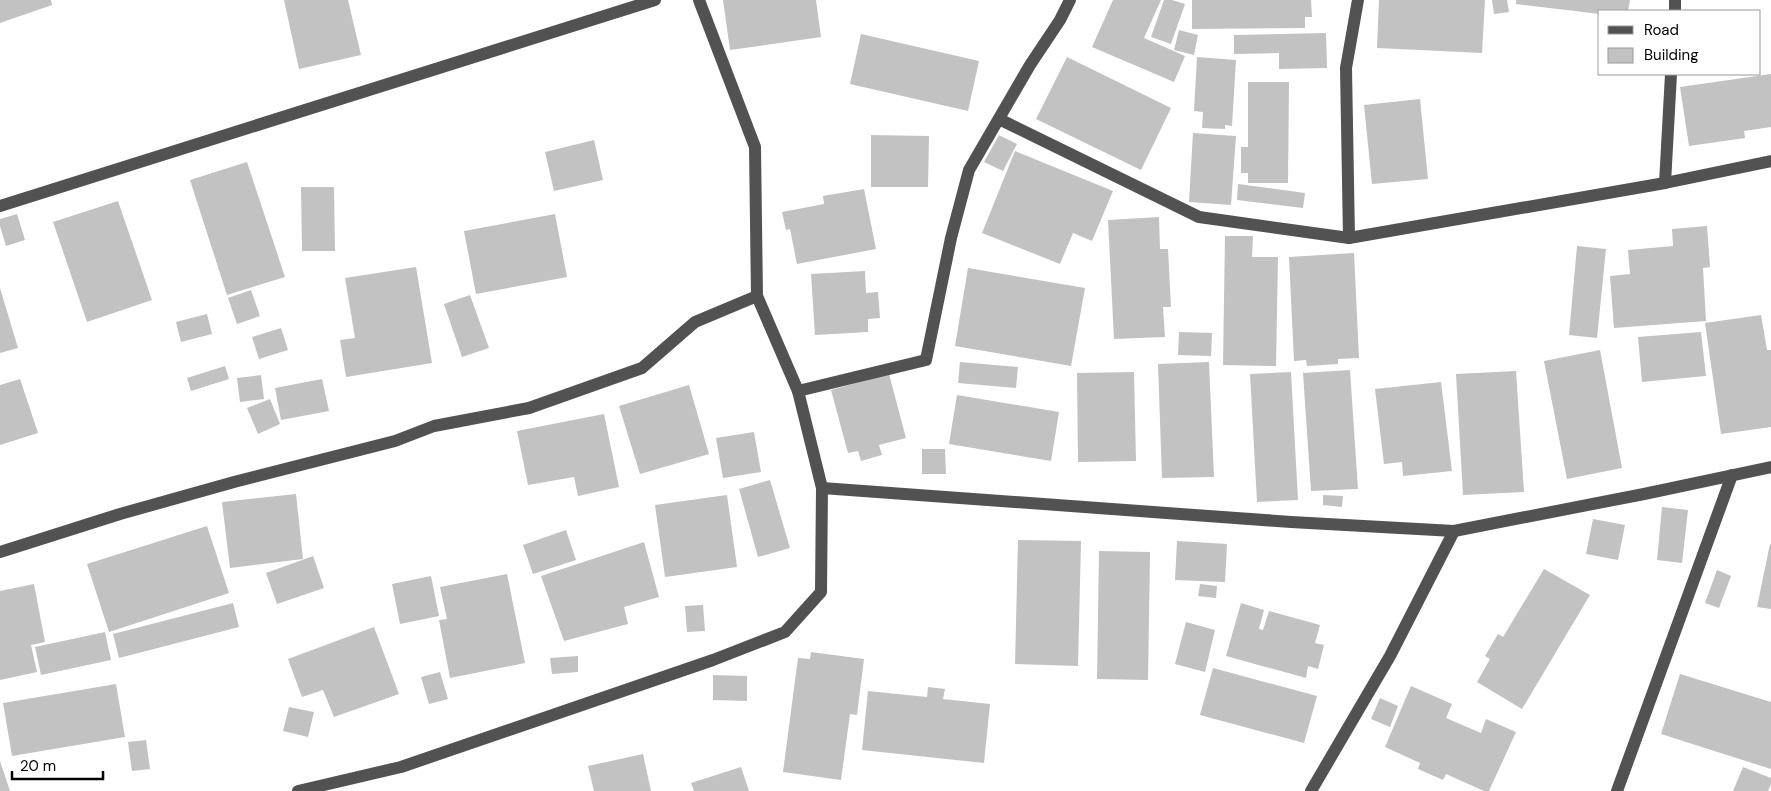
<svg xmlns="http://www.w3.org/2000/svg" width="1771" height="791" viewBox="0 0 1771 791" font-family="'DM Sans',sans-serif">
<style>
.building{fill:#c2c2c2}
.lines{fill:none;stroke-linecap:round;stroke-linejoin:round}
.minor{stroke:#525252;stroke-width:12}
</style>
<rect width="100%" height="100%" fill="#fff"/>
<g class="building">
<path d="M0 0H51L52 5 0 23Z"/>
<path d="M284 0H348L361 55 299 69Z"/>
<path d="M723 0H816L821 37 730 50Z"/>
<path d="M1113 0H1161L1144 38 1185 56 1174 82 1092 47Z"/>
<path d="M1164 0H1172L1185 4 1171 44 1151 37Z"/>
<path d="M1192 0H1311L1312 17H1305V28L1192 29Z"/>
<path d="M1379 0H1485L1482 53 1377 48Z"/>
<path d="M1492 0H1507L1509 12 1494 14Z"/>
<path d="M1516 0H1630L1628 11H1600V14L1516 4Z"/>
<path d="M1179 30 1198 35 1194 55 1174 50Z"/>
<path d="M1326 33 1327 68 1279 69V53L1234 54V35Z"/>
<path d="M861 34 979 61 968 111 850 84Z"/>
<path d="M1067 57 1171 108 1141 170 1036 119Z"/>
<path d="M1197 57 1236 60 1232 126 1225 125V129L1202 128 1203 112 1194 111Z"/>
<path d="M1771 74V127L1744 131 1745 138 1689 146 1680 87Z"/>
<path d="M1248 82H1289L1288 183H1248V173H1241V147H1248Z"/>
<path d="M1420 99 1428 179 1372 184 1364 105Z"/>
<path d="M1193 133 1236 136 1231 205 1189 202Z"/>
<path d="M871 135 929 136 928 187H871Z"/>
<path d="M999 135 1017 144 1003 171 984 162Z"/>
<path d="M594 140 603 180 554 191 545 152Z"/>
<path d="M1015 151 1113 191 1092 241 1073 233 1060 264 982 233Z"/>
<path d="M247 162 285 277 227 295 190 180Z"/>
<path d="M1238 184 1305 193 1303 208 1237 200Z"/>
<path d="M301 187H334L335 251H302Z"/>
<path d="M864 189 876 249 797 264 790 229 786 230 782 212 824 204 823 196Z"/>
<path d="M118 201 152 300 87 322 53 222Z"/>
<path d="M17 214 25 240 6 246 0 226V219Z"/>
<path d="M555 214 567 277 476 294 464 231Z"/>
<path d="M1159 217 1160 249H1168L1171 307H1163L1165 337 1114 339 1108 220Z"/>
<path d="M1707 226 1710 267 1703 268 1706 321 1614 328 1610 276 1630 274 1628 250 1673 246 1672 229Z"/>
<path d="M1225 236H1253L1252 257H1278L1276 366 1223 365Z"/>
<path d="M1577 246 1606 249 1597 338 1569 335Z"/>
<path d="M1354 253 1359 358 1338 359V364L1307 366 1306 360 1294 361 1289 257Z"/>
<path d="M416 267 432 363 346 377 340 340 355 338 345 278Z"/>
<path d="M968 268 1085 288 1071 366 955 346Z"/>
<path d="M865 271 866 293 878 292 880 318 868 319V332L815 335 811 274Z"/>
<path d="M0 288 18 348 0 353Z"/>
<path d="M251 290 260 316 237 324 228 298Z"/>
<path d="M470 295 489 348 462 357 444 304Z"/>
<path d="M207 314 212 334 181 342 176 322Z"/>
<path d="M1761 315 1767 350H1771V427L1721 434 1705 323Z"/>
<path d="M281 328 288 350 259 359 252 337Z"/>
<path d="M1179 332 1212 333 1211 356 1178 355Z"/>
<path d="M1701 332 1706 376 1642 382 1638 337Z"/>
<path d="M1600 350 1622 468 1567 479 1544 361Z"/>
<path d="M960 362 1018 367 1016 388 958 383Z"/>
<path d="M1209 362 1214 477 1162 478 1158 364Z"/>
<path d="M225 366 229 379 191 391 187 378Z"/>
<path d="M1350 370 1358 489 1311 491 1303 373Z"/>
<path d="M1516 371 1524 492 1463 495 1456 374Z"/>
<path d="M1134 372 1136 461 1078 462 1077 373Z"/>
<path d="M1291 372 1298 500 1257 502 1250 374Z"/>
<path d="M889 374 906 438 879 445 882 455 861 461 858 451 848 453 831 390Z"/>
<path d="M261 375 264 399 240 402 237 378Z"/>
<path d="M20 379 38 433 0 445V385Z"/>
<path d="M322 379 329 411 281 420 275 388Z"/>
<path d="M1441 382 1452 471 1403 476 1402 462 1384 464 1375 389Z"/>
<path d="M689 385 709 454 640 474 619 406Z"/>
<path d="M957 395 1059 412 1051 461 949 444Z"/>
<path d="M270 399 280 424 258 434 247 408Z"/>
<path d="M604 414 619 487 578 496 574 477 528 485 517 431Z"/>
<path d="M754 432 761 472 723 478 716 438Z"/>
<path d="M922 449H945L946 474H922Z"/>
<path d="M770 480 790 548 758 557 739 489Z"/>
<path d="M296 494 303 559 230 568 222 502Z"/>
<path d="M727 495 737 567 665 577 655 505Z"/>
<path d="M1323 495 1343 496 1342 507 1323 505Z"/>
<path d="M1662 507 1688 510 1682 563 1657 560Z"/>
<path d="M1593 519 1625 525 1618 560 1586 554Z"/>
<path d="M207 526 229 593 109 632 87 564Z"/>
<path d="M566 530 576 560 533 574 523 545Z"/>
<path d="M1018 540 1081 541 1078 666 1015 664Z"/>
<path d="M1177 541 1227 544 1225 582 1175 580Z"/>
<path d="M644 542 659 597 624 607 628 624 564 641 541 576Z"/>
<path d="M1770 544H1771V609L1757 607Z"/>
<path d="M1099 551 1150 552 1148 680 1097 679Z"/>
<path d="M313 556 324 588 277 604 266 573Z"/>
<path d="M1544 569 1590 595 1522 709 1477 682 1490 659 1485 656 1498 634 1503 637Z"/>
<path d="M1717 570 1731 576 1719 608 1705 603Z"/>
<path d="M507 574 525 663 450 678 439 620 447 619 440 587Z"/>
<path d="M431 576 439 616 400 624 392 584Z"/>
<path d="M34 584 45 642 31 645 37 672 0 680V591Z"/>
<path d="M1200 584 1217 586 1216 598 1198 596Z"/>
<path d="M233 603 239 627 119 658 113 634Z"/>
<path d="M1241 603 1264 610 1259 629 1263 630 1269 611 1320 625 1315 643 1324 645 1318 669 1308 666 1306 678 1226 656Z"/>
<path d="M703 605 705 631 687 632 685 606Z"/>
<path d="M1186 622 1215 630 1205 672 1175 664Z"/>
<path d="M374 627 399 694 334 717 323 690 302 697 288 659Z"/>
<path d="M105 632 111 660 41 675 35 647Z"/>
<path d="M811 652 864 659 857 715 850 714 841 780 783 772 798 658 810 659Z"/>
<path d="M578 656V672L552 674 550 658Z"/>
<path d="M1213 668 1317 696 1304 743 1200 715Z"/>
<path d="M440 672 448 699 429 704 421 677Z"/>
<path d="M1680 674 1771 702V769L1661 734Z"/>
<path d="M713 675 747 676V701L713 700Z"/>
<path d="M116 684 125 737 12 756 3 703Z"/>
<path d="M1411 686 1452 704 1446 718 1481 733 1486 719 1516 732 1489 791H1484L1446 774 1443 780 1418 769 1420 763 1385 747Z"/>
<path d="M928 687 945 689 943 699 990 704 984 763 862 750 868 691 927 697Z"/>
<path d="M1380 698 1398 706 1390 727 1371 719Z"/>
<path d="M289 707 314 712 308 737 283 731Z"/>
<path d="M146 740 150 769 132 771 128 742Z"/>
<path d="M643 754 651 791H594L588 766Z"/>
<path d="M0 762V761L10 791H0Z"/>
<path d="M741 767 749 791H694L691 783Z"/>
<path d="M1743 767 1771 778V784L1768 791H1733Z"/>
</g>
<g class="lines">
<g class="minor">
<path d="M699 0 755 147 757 296"/>
<path d="M1675 11V0"/>
<path d="M999 119 1199 217 1349 238 1665 183 1771 161"/>
<path d="M1665 183 1671 74"/>
<path d="M0 206 655 0"/>
<path d="M1349 238 1346 68 1358 0"/>
<path d="M798 391 926 360 951 238 969 170 1030 65 1060 20 1070 0"/>
<path d="M822 488 1291 522 1454 531 1644 494 1771 467"/>
<path d="M0 552 120 514 234 482 395 441 434 426 529 408 642 368 695 322 757 296 798 391 822 488 821 592 785 632 713 660 401 767 298 791"/>
<path d="M1311 791 1390 656 1454 531"/>
<path d="M1617 791 1732 475"/>
</g>
</g>
<rect x="1598" y="10" width="162" height="65" fill="#ffffff" stroke="#999999"/>
<rect x="1608" y="26" width="25" height="8" fill="#525252" stroke="#999999"/>
<text x="1644" y="35" font-size="15" fill="#000000">Road</text>
<rect x="1608" y="48" width="25" height="15" fill="#c2c2c2" stroke="#999999"/>
<text x="1644" y="60" font-size="15" fill="#000000">Building</text>
<path d="M12 771v8h91v-8" fill="none" stroke="#000000" stroke-width="2.5"/>
<text x="20" y="771" font-size="15" fill="#000000" stroke="#ffffff" stroke-width="4" paint-order="stroke">20 m</text>
</svg>
